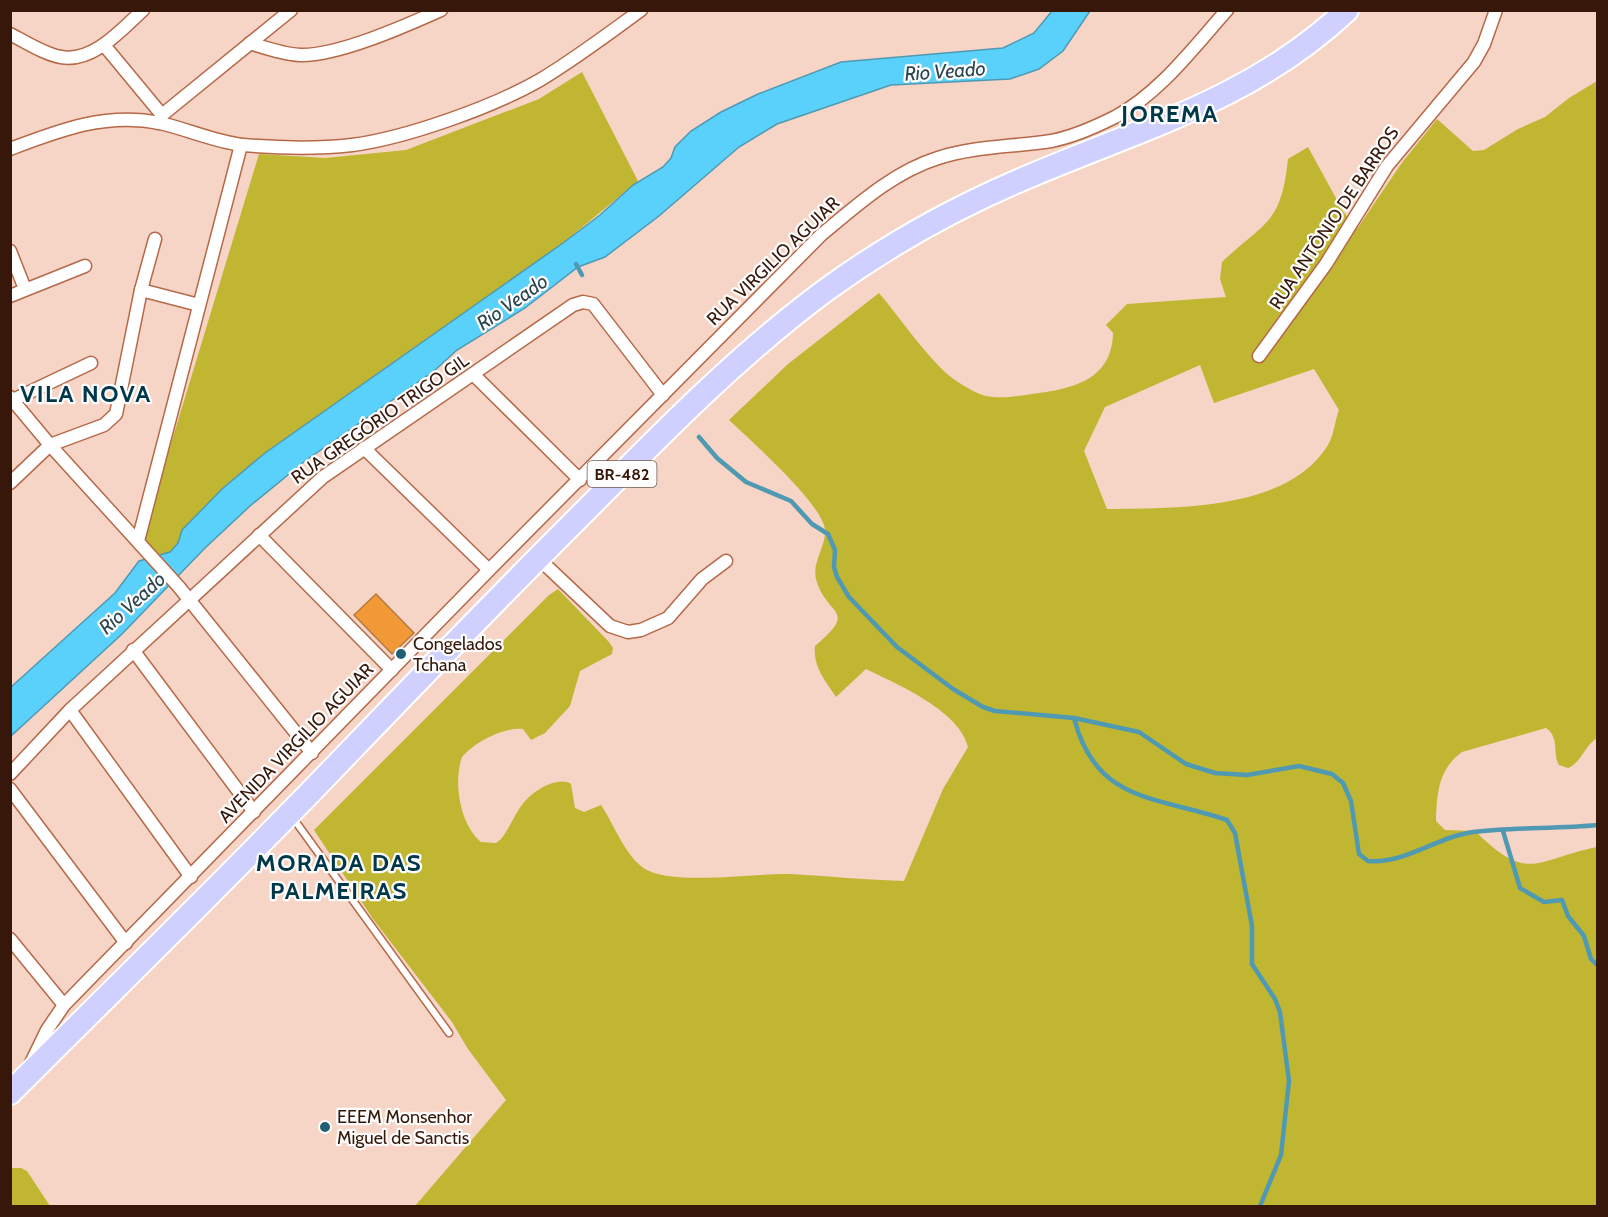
<svg xmlns="http://www.w3.org/2000/svg" width="1608" height="1217" viewBox="0 0 1608 1217" font-family="Cabin,sans-serif">
<style>
.green{fill:#c1b631;fill-rule:evenodd}
.water{fill:#5ad1fa;stroke:#4f99b2;stroke-width:1.5}
.lines{fill:none;stroke-linecap:round;stroke-linejoin:round}
.stream{stroke:#4f99b2;stroke-width:4.5}
.building{fill:#f19937;stroke:#b67a3c;stroke-width:1.5}
.lane-casing{stroke:#b56948;stroke-width:9}
.street-casing{stroke:#b56948;stroke-width:15}
.highway-casing{stroke:#fff;stroke-width:26}
.lane{stroke:#fff;stroke-width:6}
.street{stroke:#fff;stroke-width:12}
.highway{stroke:#cfd0fd;stroke-width:22}
.poi-dot{fill:#1f5f74;stroke:#fdfdfd;stroke-width:2}
.labels{text-anchor:middle;dominant-baseline:central;stroke-width:4.5;stroke-linejoin:round;paint-order:stroke}
.shield{fill:#fdfdfd;stroke:#725c52;stroke-width:1.5}
.shield-label{font-size:16px;font-weight:bold;fill:#361709}
.street-label{font-size:18px;fill:#361709;stroke:#fdfdfd}
.poi-label{font-size:18px;fill:#361709;stroke:#fdfdfd;text-anchor:start}
.water-label{font-size:20px;font-style:italic;fill:#2b454f;stroke:#fdfdfd}
.district-label{font-size:24px;font-weight:bold;letter-spacing:1.5px;fill:#003849;stroke:#fdfdfd}
</style>
<rect width="100%" height="100%" fill="#f6d4c6"/>
<g class="green">
<path d="M582 72 638 181 563 243 265 453 222 489 182 530 178 543 170 552 149 558 142 549 166 460 259 154 325 158 406 150 539 99Z"/>
<path d="M1597 81V738C1585 745 1581 763 1568 768L1559 765C1552 752 1560 738 1546 728L1462 752C1438 770 1437 793 1436 821L1445 830 1475 831C1529 884 1534 860 1597 847V1206H415L506 1100 468 1049 452 1022 373 919 314 830 549 595 558 589 609 642 613 648 612 654 580 671 570 706 545 733 531 740 523 729C503 727 475 742 462 757 453 782 460 825 481 842L496 843 501 839C511 827 516 809 528 798 537 789 559 776 571 784L575 808 584 812 601 805C614 824 625 856 645 869 673 886 755 873 790 874 828 876 866 880 904 881L943 789 968 747C960 711 897 684 866 669L836 697C825 680 813 667 815 646 860 608 826 617 816 579 812 561 826 547 825 530 823 504 750 440 729 420L788 364 879 293C899 316 933 367 958 382 966 387 977 394 986 396 1001 399 1018 396 1032 394 1071 389 1112 381 1113 333L1106 325 1127 304 1226 297 1220 279 1222 262C1266 220 1281 225 1288 159L1308 147 1343 211 1357 229 1401 164 1437 119 1473 151 1484 150 1518 129 1545 117 1569 98ZM1200 365 1214 403 1314 369 1339 410C1335 420 1334 435 1328 445 1288 511 1175 508 1107 509L1084 451 1105 407Z"/>
<path d="M11 1168H21L27 1171 50 1206H11Z"/>
</g>
<path class="water" d="M1052 11H1090L1063 51 1039 69 1010 79 891 85 777 124 739 147 659 216 605 257 578 267 525 308 457 350 434 371 305 461 250 506 205 548 122 634 11 736V687L115 593 139 561 170 552 178 543 182 530 222 489 265 453 563 243 600 215 633 185 663 167 671 158 675 147 691 131 721 112 758 94 841 62 1003 48 1034 33Z"/>
<g class="lines">
<g class="stream">
<path d="M576 264 582 275"/>
<path d="M699 437 717 458 746 482 791 501 812 524 828 534 835 550 834 567 837 577 849 597 897 647 953 689 983 707 995 711 1074 718 1139 732 1186 764 1215 773 1247 775 1299 766 1332 774 1343 783 1351 801 1359 854 1368 861C1406 864 1436 837 1473 832 1514 827 1556 829 1598 825"/>
<path d="M1074 718C1096 804 1158 796 1227 820L1235 833 1252 926V964L1275 999 1280 1012 1289 1081 1281 1155 1260 1206"/>
<path d="M1503 831 1520 888 1544 902 1562 900 1568 916 1584 936 1591 959 1598 966"/>
</g>
</g>
<path class="building" d="M376 594 414 633 392 654 354 615Z"/>
<g class="lines">
<defs>
<path id="lane" d="M293 818 449 1033"/>
<g id="street">
<path d="M10 34C26 42 44 54 61 57 93 63 122 29 143 10"/>
<path d="M250 43C266 48 282 54 300 55 338 56 405 26 441 10"/>
<path d="M104 45 162 115"/>
<path d="M158 123 162 115 291 10"/>
<path d="M10 149C60 130 106 112 160 123 187 129 215 142 243 145 278 148 317 149 352 145 406 138 493 107 540 80 575 59 608 34 641 10"/>
<path d="M10 251 25 289"/>
<path d="M141 290 199 305"/>
<path d="M10 296 85 266"/>
<path d="M1259 356 1326 264 1387 166 1474 62 1484 44 1496 10"/>
<path d="M473 374 580 480"/>
<path d="M10 397 50 445 179 587 312 753"/>
<path d="M13 400 91 363"/>
<path d="M364 448 489 570"/>
<path d="M10 483 50 445 104 425 116 414 141 290 155 239"/>
<path d="M259 535 392 670"/>
<path d="M138 541 241 145"/>
<path d="M537 557 610 626 628 632 641 630 668 618 702 579 726 561"/>
<path d="M133 650 254 812"/>
<path d="M70 710 191 877"/>
<path d="M10 774 70 710 323 477 573 305 583 302 593 304 663 395"/>
<path d="M10 789 126 943"/>
<path d="M10 939 64 1005"/>
<path d="M30 1065 47 1030 64 1005 489 570 821 235C856 206 893 172 938 158 974 146 1013 147 1051 141 1073 137 1095 127 1115 117 1160 93 1194 47 1227 10"/>
</g>
<path id="highway" d="M10 1093C117 986 226 880 331 771 418 680 505 591 594 502 668 427 741 353 826 290 884 248 951 210 1016 182 1134 130 1250 102 1347 10"/>
</defs>
<use href="#lane" class="lane-casing"/>
<use href="#street" class="street-casing"/>
<use href="#highway" class="highway-casing"/>
<use href="#lane" class="lane"/>
<use href="#street" class="street"/>
<use href="#highway" class="highway"/>
</g>
<g class="poi-dot">
<circle cx="401" cy="654" r="6"/>
<circle cx="325" cy="1127" r="6"/>
</g>
<g class="labels">
<rect class="shield" x="587.5" y="461" width="69" height="26" rx="4.5"/>
<g class="shield-label">
<text x="622" y="474">BR-482</text>
</g>
<g class="street-label">
<text transform="translate(1334 218) rotate(-56)">RUA ANTÔNIO DE BARROS</text>
<text transform="translate(773 261) rotate(-44)">RUA VIRGILIO AGUIAR</text>
<text transform="translate(380 419) rotate(-35)">RUA GREGÓRIO TRIGO GIL</text>
<text transform="translate(296 743) rotate(-46)">AVENIDA VIRGILIO AGUIAR</text>
</g>
<g class="poi-label">
<text x="413" y="644">Congelados<tspan x="413" dy="21">Tchana</tspan></text>
<text x="337" y="1117">EEEM Monsenhor<tspan x="337" dy="21">Miguel de Sanctis</tspan></text>
</g>
<g class="water-label">
<text transform="translate(945 71) rotate(-4)">Rio Veado</text>
<text transform="translate(512 302) rotate(-35)">Rio Veado</text>
<text transform="translate(132 603) rotate(-42)">Rio Veado</text>
</g>
<g class="district-label">
<text x="1170" y="113">JOREMA</text>
<text x="86" y="393">VILA NOVA</text>
<text x="339" y="862">MORADA DAS<tspan x="339" dy="28">PALMEIRAS</tspan></text>
</g>
</g>
<rect width="1608" height="1217" fill="none" stroke="#361709" stroke-width="24"/>
</svg>
